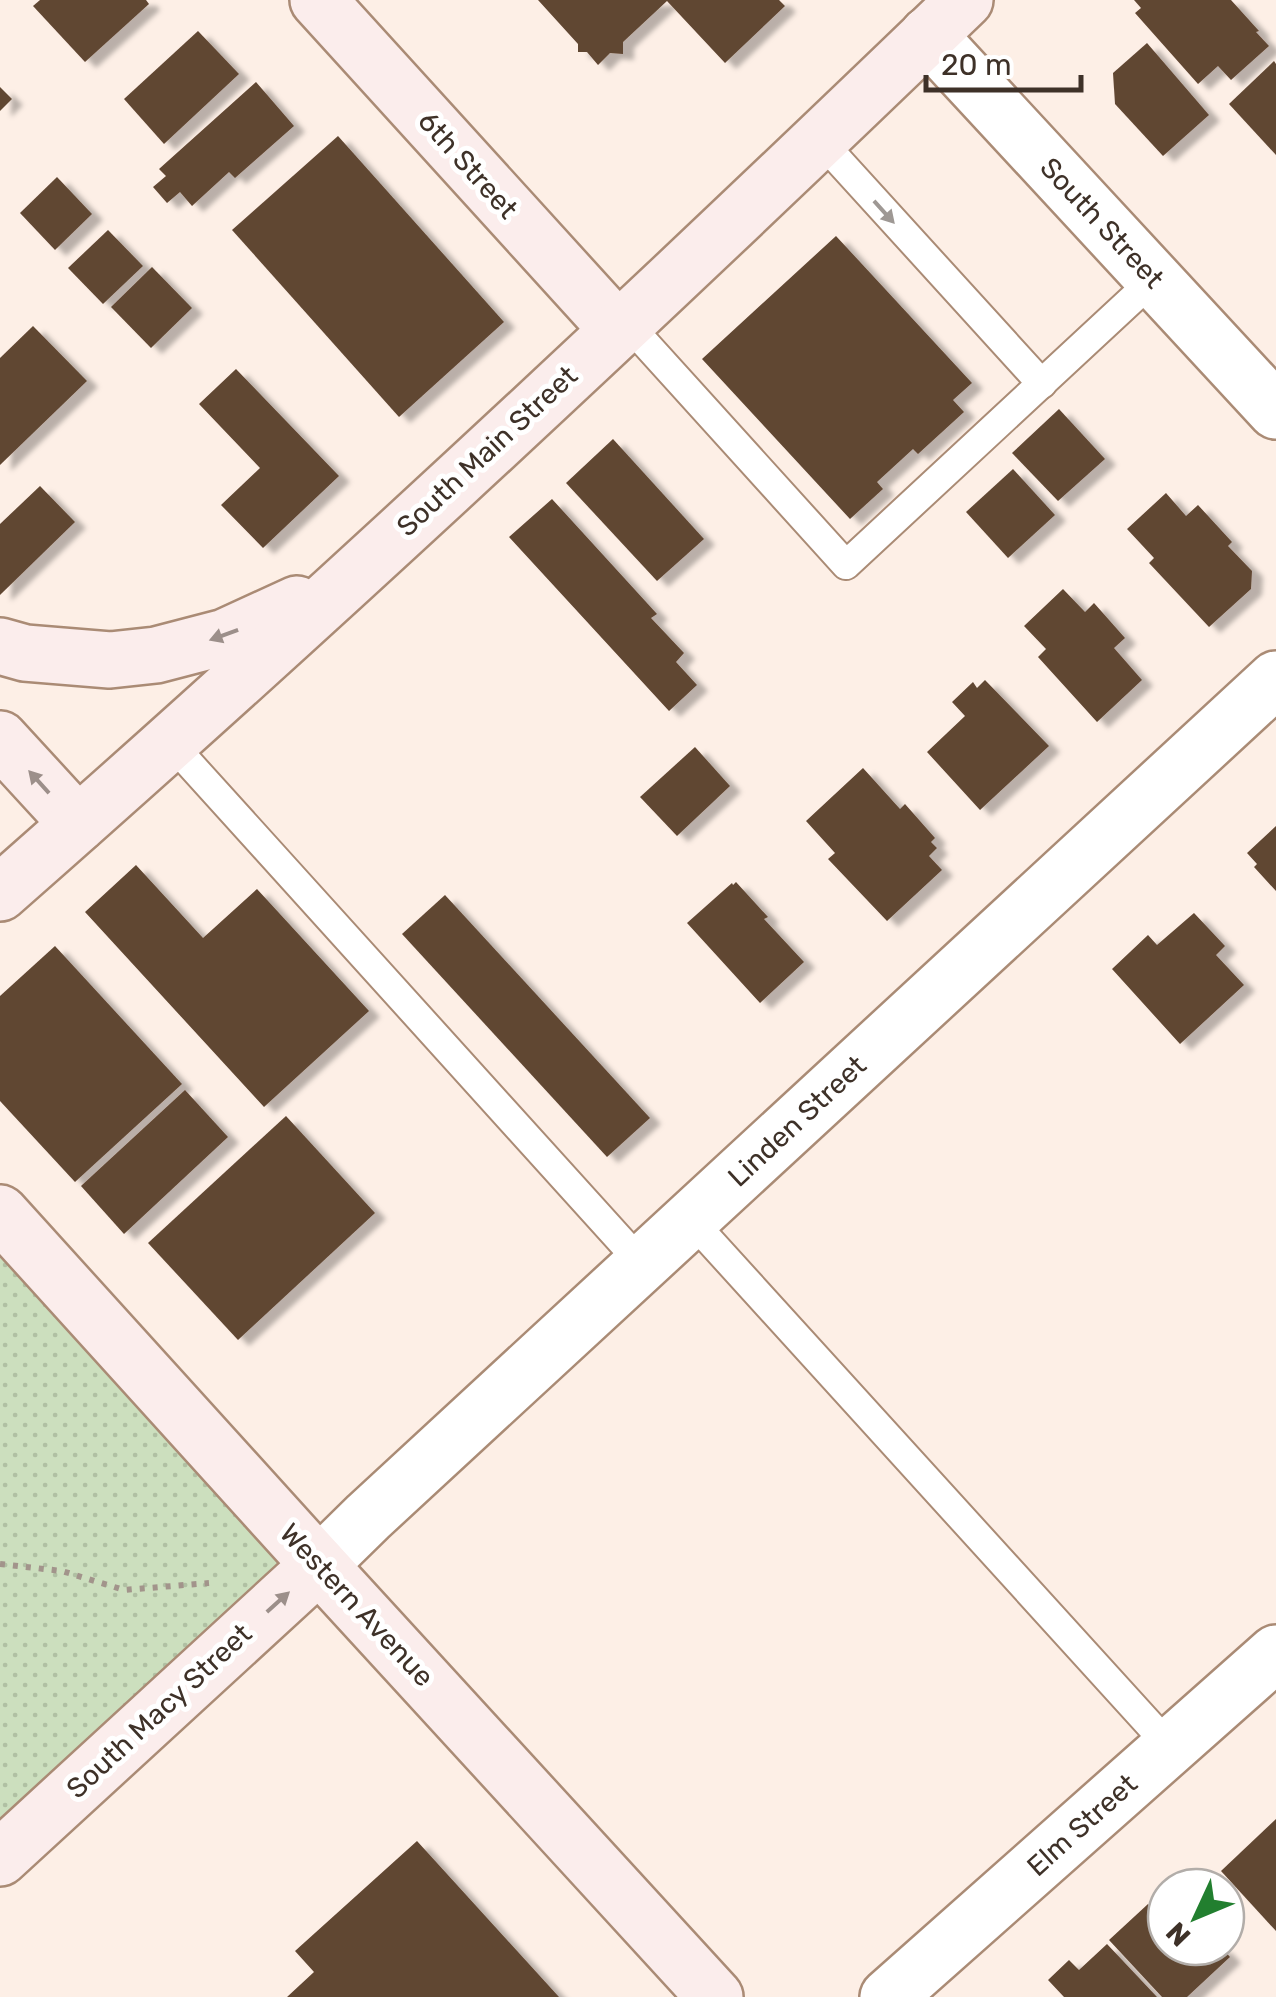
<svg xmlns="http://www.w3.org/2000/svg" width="1276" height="1997" viewBox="0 0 1276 1997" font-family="Rubik,sans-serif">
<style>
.park{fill:url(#park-dots)}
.building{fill:#614632;filter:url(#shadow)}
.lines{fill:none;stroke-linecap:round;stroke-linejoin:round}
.lane-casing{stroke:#aa8b75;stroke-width:32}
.street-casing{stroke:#aa8b75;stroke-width:60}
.secondary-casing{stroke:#aa8b75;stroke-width:60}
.path{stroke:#a2948b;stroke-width:6;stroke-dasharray:5 8;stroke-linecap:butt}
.lane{stroke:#fff;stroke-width:28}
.street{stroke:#fff;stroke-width:55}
.secondary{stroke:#fbedec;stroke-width:55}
.oneway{fill:#9e9894}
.oneway2{fill:#9c8f8a}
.labels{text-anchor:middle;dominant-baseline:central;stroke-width:10;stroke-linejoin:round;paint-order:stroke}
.street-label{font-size:28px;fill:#3e3128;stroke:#fff}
</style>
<defs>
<pattern id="park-dots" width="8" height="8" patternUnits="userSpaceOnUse" patternTransform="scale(2.5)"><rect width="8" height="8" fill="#ccdfbe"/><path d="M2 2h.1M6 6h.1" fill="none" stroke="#b0c0a3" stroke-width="1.8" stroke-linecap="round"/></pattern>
<filter id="shadow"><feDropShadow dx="11" dy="6" stdDeviation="2.5" flood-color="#0004"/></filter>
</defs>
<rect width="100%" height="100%" fill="#fdefe6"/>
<path class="park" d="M0 1213 319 1565 0 1858Z"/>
<g class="building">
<path d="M40 0H146L149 4 85 62 33 6Z"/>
<path d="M538 0H779L785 6 725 63 667 1 623 42V54L610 53 598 65 587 52H578V44Z"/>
<path d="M1134 0H1231L1259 31 1256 32 1269 46 1231 80 1218 66 1198 84 1135 13 1141 8Z"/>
<path d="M198 31 239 74 164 144 124 99Z"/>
<path d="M1147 43 1209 115 1163 156 1115 104 1113 73Z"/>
<path d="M1274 61 1276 64V155L1229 104Z"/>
<path d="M256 82 294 126 235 178 229 172 192 206 180 192 167 203 153 187 166 176 159 169Z"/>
<path d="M0 87 12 99 0 111Z"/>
<path d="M338 136 504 322 399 417 232 230Z"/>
<path d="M57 177 92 214 55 250 20 213Z"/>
<path d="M108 230 143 266 103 304 68 268Z"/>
<path d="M836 236 972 383 953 400 964 412 918 454 913 449 877 482 883 489 850 519 702 359Z"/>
<path d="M152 267 192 308 151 348 111 307Z"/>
<path d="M33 326 87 381 0 465V358Z"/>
<path d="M236 369 339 476 263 548 221 505 260 468 199 404Z"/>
<path d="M1059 409 1105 459 1058 501 1012 453Z"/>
<path d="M613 439 704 539 657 581 566 483Z"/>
<path d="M1013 469 1055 515 1008 558 966 512Z"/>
<path d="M40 486 75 522 0 595V524Z"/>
<path d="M1166 493 1186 516 1198 505 1232 542 1228 546 1252 571 1251 589 1209 627 1149 563 1154 558 1127 529Z"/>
<path d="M552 499 657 614 651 618 684 653 676 662 697 685 669 711 509 537Z"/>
<path d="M1063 589 1085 612 1094 603 1125 638 1114 648 1142 680 1097 722 1038 657 1046 649 1024 626Z"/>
<path d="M985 680 1049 746 980 810 927 752 965 716 952 702 973 682 977 688Z"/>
<path d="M695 747 730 786 677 836 640 797Z"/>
<path d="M863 768 900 809 905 804 935 838 931 842 937 848 929 856 942 870 887 921 828 859 835 853 806 821Z"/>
<path d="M1276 826V891L1254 867 1257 864 1247 853Z"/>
<path d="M136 865 203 938 257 889 369 1011 264 1107 85 912Z"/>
<path d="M736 882 768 917 764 919 804 962 760 1003 687 923 732 883 733 885Z"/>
<path d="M445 895 650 1118 607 1157 402 934Z"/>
<path d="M1194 913 1225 946 1216 955 1244 985 1180 1044 1112 969 1148 935 1157 945Z"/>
<path d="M55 946 182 1084 75 1182 0 1101V996Z"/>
<path d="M185 1090 228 1137 124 1234 81 1186Z"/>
<path d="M286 1116 375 1213 238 1340 148 1243Z"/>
<path d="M1276 1819V1931L1221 1871Z"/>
<path d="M417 1841 559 1997H287L314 1972 295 1951Z"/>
<path d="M1148 1904 1166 1924V1947H1221L1230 1957 1187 1997H1162L1109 1940Z"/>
<path d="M1107 1944 1157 1997H1064L1048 1980 1069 1960 1079 1970Z"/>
</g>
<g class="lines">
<defs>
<g id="lane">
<path d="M819 139 1042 384"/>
<path d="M626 322 846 565 1154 279"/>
<path d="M169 741 642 1264"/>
<path d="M690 1219 1170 1747"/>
</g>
<g id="street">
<path d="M928 35 1276 411"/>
<path d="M319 1565 368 1517 1276 679"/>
<path d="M888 1997 1276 1653"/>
</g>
<g id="secondary">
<path d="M318 0 618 330"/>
<path d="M0 646 25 653 110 660 156 655 225 637 297 604"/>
<path d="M0 739 78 824"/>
<path d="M0 893C329 604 650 304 965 0"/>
<path d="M0 1213 319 1565 715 1997"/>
<path d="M0 1858 319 1565"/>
</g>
</defs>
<use href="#lane" class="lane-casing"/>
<use href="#street" class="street-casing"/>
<use href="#secondary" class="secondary-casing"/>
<path class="path" d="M0 1564 62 1571 124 1590 209 1583"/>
<use href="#lane" class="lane"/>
<use href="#street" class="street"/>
<use href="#secondary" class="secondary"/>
</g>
<defs><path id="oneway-solid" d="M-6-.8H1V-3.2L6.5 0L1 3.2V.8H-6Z" transform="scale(2.5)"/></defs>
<use class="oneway" href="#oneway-solid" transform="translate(884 212) rotate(48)"/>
<g class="oneway2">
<use href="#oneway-solid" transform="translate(224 635) rotate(160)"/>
<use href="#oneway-solid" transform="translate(39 782) rotate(-132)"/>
<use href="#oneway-solid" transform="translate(278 1602) rotate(-42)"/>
</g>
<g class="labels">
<g class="street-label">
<text transform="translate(468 165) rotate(48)">6th Street</text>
<text transform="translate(1102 223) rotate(47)">South Street</text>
<text transform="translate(487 451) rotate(-43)">South Main Street</text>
<text transform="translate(797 1121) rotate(-43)">Linden Street</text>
<text transform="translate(357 1605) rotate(47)">Western Avenue</text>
<text transform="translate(159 1711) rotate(-43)">South Macy Street</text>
<text transform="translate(1082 1825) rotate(-42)">Elm Street</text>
</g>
</g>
<g transform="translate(1196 1917) rotate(226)"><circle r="48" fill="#ffffff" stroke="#b2ada9" stroke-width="2.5"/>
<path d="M0-8L18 38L0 25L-18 38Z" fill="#227f2f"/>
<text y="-15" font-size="28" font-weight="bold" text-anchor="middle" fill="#3e3128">N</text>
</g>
<path d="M926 75v15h155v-15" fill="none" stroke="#3e3128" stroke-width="5"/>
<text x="941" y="75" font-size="30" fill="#3e3128" stroke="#ffffff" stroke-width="8" paint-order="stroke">20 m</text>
</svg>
